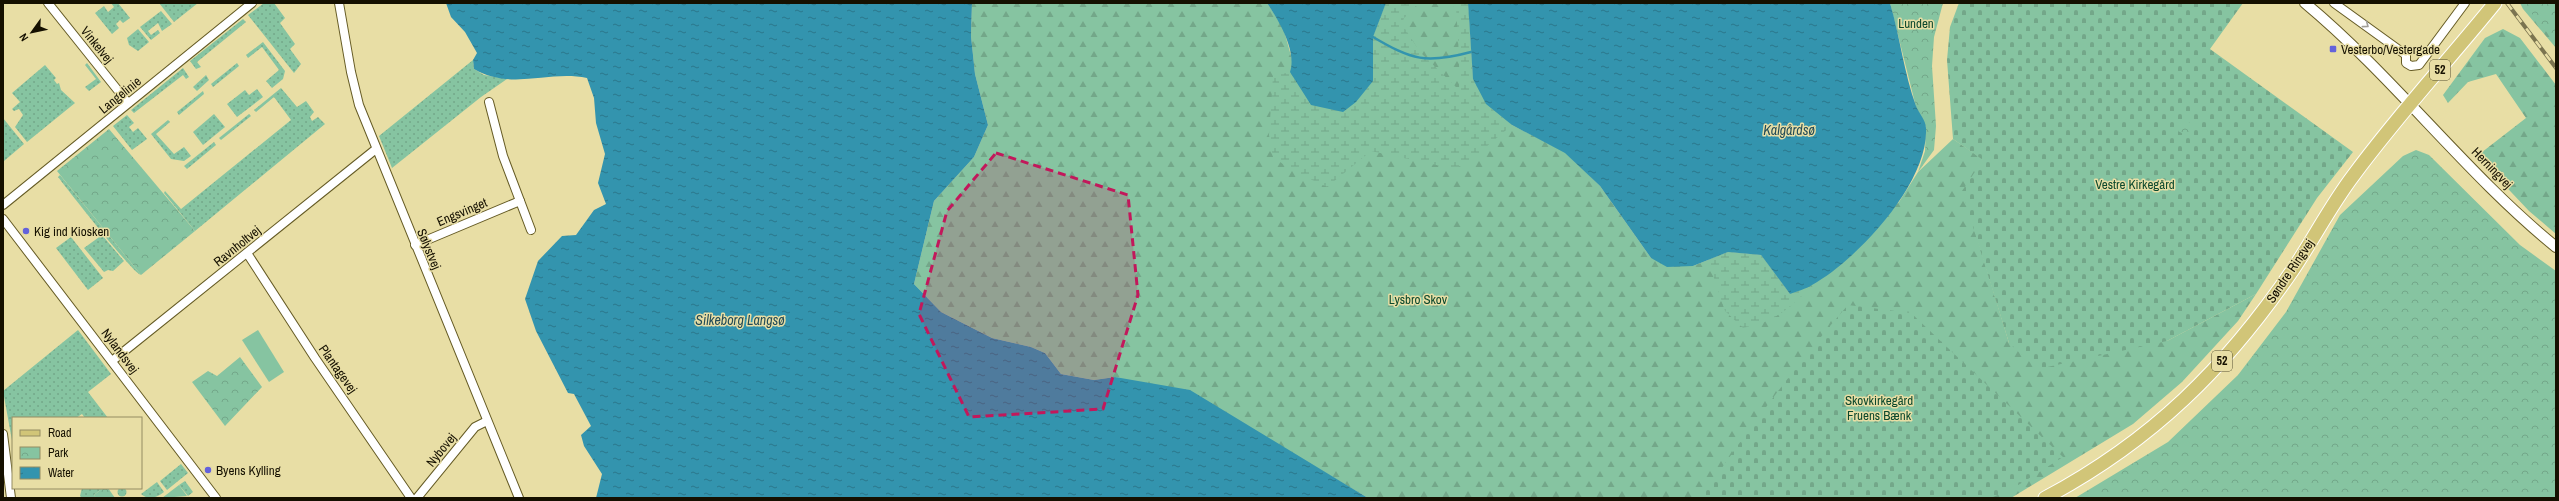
<svg xmlns="http://www.w3.org/2000/svg" width="2559" height="501" viewBox="0 0 2559 501" font-family="'Archivo Narrow',sans-serif">
<style>
.grass{fill:url(#grass-dots)}
.forest{fill:url(#forest-firs)}
.wetland{fill:url(#wetland-marsh)}
.cemetery{fill:url(#cemetery-stones)}
.park{fill:url(#park-crowns)}
.pitch{fill:#86c4a1}
.water{fill:url(#water-ripples)}
.lines{fill:none;stroke-linecap:round;stroke-linejoin:round}
.stream{stroke:#3394ae;stroke-width:2.5}
.minor-casing{stroke:#655b25;stroke-width:10}
.tertiary-casing{stroke:#655b25;stroke-width:12}
.primary-casing{stroke:#fff;stroke-width:15}
.minor{stroke:#fff;stroke-width:8}
.tertiary{stroke:#fff;stroke-width:10}
.primary{stroke:#d1c578;stroke-width:13}
.rail-casing{stroke:#7b7450;stroke-width:4}
.rail{stroke:#e8dea5;stroke-width:2.5;stroke-dasharray:8;stroke-linecap:butt}
.oneway{stroke:#a19f99}
.marked{fill:#c2185b;fill-opacity:0.2;stroke:#c2185b;stroke-width:3;stroke-dasharray:8 5;stroke-linejoin:round}
.poi-dot{fill:#6362db;stroke:#e8dea5;stroke-width:1.5}
.labels{text-anchor:middle;dominant-baseline:central;stroke-width:3;stroke-linejoin:round;paint-order:stroke}
.shield{fill:#e8dea5;stroke:#544e32;stroke-width:1}
.shield-label{font-size:12px;font-weight:bold;fill:#151000}
.park-label{font-size:13px;fill:#0b482d;stroke:#e8dea5}
.street-label{font-size:13px;fill:#151000;stroke:#e8dea5}
.poi-label{font-size:13px;fill:#151000;stroke:#e8dea5;text-anchor:start}
.water-label{font-size:14px;font-style:italic;fill:#224b57;stroke:#e8dea5}
</style>
<defs>
<pattern id="grass-dots" width="8" height="8" patternUnits="userSpaceOnUse"><rect width="8" height="8" fill="#86c4a1"/><path d="M2 2h.1M6 6h.1" fill="none" stroke="#73a789" stroke-width="1.8" stroke-linecap="round"/></pattern>
<pattern id="forest-firs" width="22" height="20" patternUnits="userSpaceOnUse"><rect width="22" height="20" fill="#86c4a1"/><path d="M5 1l3.5 6h-7zM16 11l3.5 6h-7z" fill="#73a789"/></pattern>
<pattern id="wetland-marsh" width="20" height="14" patternUnits="userSpaceOnUse"><rect width="20" height="14" fill="#86c4a1"/><path d="M1 5h8M5 5V1M11 12h8M15 12V8" fill="none" stroke="#73a789"/></pattern>
<pattern id="cemetery-stones" width="16" height="16" patternUnits="userSpaceOnUse"><rect width="16" height="16" fill="#86c4a1"/><path d="M2 7V4a2 2 0 0 1 4 0v3zM10 15v-3a2 2 0 0 1 4 0v3z" fill="#73a789"/></pattern>
<pattern id="park-crowns" width="20" height="18" patternUnits="userSpaceOnUse"><rect width="20" height="18" fill="#86c4a1"/><path d="M2 6a3 3 0 1 1 6 0M12 15a3 3 0 1 1 6 0" fill="none" stroke="#73a789"/></pattern>
<pattern id="water-ripples" width="26" height="14" patternUnits="userSpaceOnUse"><rect width="26" height="14" fill="#3394ae"/><path d="M2 4q2-2 4 0t4 0M15 11q2-2 4 0t4 0" fill="none" stroke="#2a778b"/></pattern>
</defs>
<rect width="100%" height="100%" fill="#e8dea5"/>
<g class="grass">
<path d="M111 3H118L130 18 123 23 120 20 116 24 119 28 112 34 95 13 104 6 108 12 114 7Z"/>
<path d="M159 3H198L174 22Z"/>
<path d="M264 3H274L285 18 280 23 295 44 290 49 301 64 294 73 248 15Z"/>
<path d="M161 11 172 24 162 31 158 23 148 31 151 35 158 30 160 33 151 40 140 27Z"/>
<path d="M243 19 246 22 197 62 201 67 196 69 190 61Z"/>
<path d="M138 29 149 42 138 51 129 45 127 38Z"/>
<path d="M263 42 285 71 283 79 272 88 266 81 279 70 262 47 248 58 246 55Z"/>
<path d="M473 60 474 69 484 75 507 79 481 97 392 168 379 136Z"/>
<path d="M87 63 101 82 89 91 85 87 96 79 85 65Z"/>
<path d="M237 63 239 66 213 87 211 84Z"/>
<path d="M45 65 56 78 54 80 57 84 59 83 61 90 75 103 27 142 15 127 23 115 19 109 14 111 12 109 20 102 12 93Z"/>
<path d="M183 68 189 77 186 79 183 75 134 113 131 110Z"/>
<path d="M206 75 209 80 197 91 193 87Z"/>
<path d="M281 88 297 107 306 101 314 112 310 117 312 121 318 117 325 124 195 231 164 193 165 191 181 209 291 120 274 97 256 112 254 110Z"/>
<path d="M257 89 263 97 237 117 227 104 245 90 249 95Z"/>
<path d="M203 91 204 94 179 115 177 112Z"/>
<path d="M214 114 225 127 203 145 193 132Z"/>
<path d="M249 114 251 116 221 140 219 138Z"/>
<path d="M127 115 134 123 129 127 133 132 138 128 147 139 132 150 113 126Z"/>
<path d="M3 118 24 144 4 161 3 160Z"/>
<path d="M168 120 170 122 156 134 174 154 184 147 191 156 184 161 171 159 151 134Z"/>
<path d="M214 142 216 145 187 169 184 166Z"/>
<path d="M60 175 141 275C133 274 68 190 58 177Z"/>
<path d="M102 235 124 261 113 271 108 270 104 272 84 248Z"/>
<path d="M71 237 103 278 88 290 56 248Z"/>
<path d="M78 330 111 374 88 392 108 418H85L82 414 76 418H13V446L3 391Z"/>
<path d="M181 464 188 473 167 490 160 481Z"/>
<path d="M185 481 193 492 188 496 179 485Z"/>
<path d="M157 482 164 492C156 498 149 501 141 494Z"/>
<circle cx="122" cy="492" r="4.5"/>
<path d="M82 488H103L94 495 96 498H82L80 496Z"/>
</g>
<g class="forest">
<path d="M972 3H1267L1283 27 1293 63 1343 112 1386 3H1468L1473 79 1512 125 1565 152 1600 186 1651 258 1693 266 1728 252 1761 255 1790 294 1899 202 1918 172 1953 139 1984 160 1963 191 2009 343 2167 341 2256 294 2238 321 2182 382 2133 424 2011 498H1368L1314 466 1115 377 1094 380 1061 374 1045 353 1031 347 992 338 941 312 914 284 934 201 974 157 988 125 975 74 971 36Z"/>
<path d="M2520 3H2556V48L2523 9Z"/>
<path d="M2503 29 2520 38 2556 85V234L2529 211 2477 156 2526 118 2496 74 2468 82 2448 103 2443 95 2485 38Z"/>
</g>
<g class="wetland">
<path d="M1386 3H1419L1404 18 1402 24 1420 52 1459 90C1460 63 1458 36 1456 8L1447 3H1468L1473 79 1486 104 1512 125 1472 159 1455 169 1371 151 1327 187 1293 171 1273 157 1269 135 1273 76 1290 72 1311 105 1373 81V37Z"/>
<path d="M1728 252 1761 255 1790 294 1812 286C1787 309 1778 321 1743 328L1725 311 1708 260Z"/>
</g>
<g class="cemetery">
<path d="M1959 3H2243L2210 49 2353 152 2317 198 2256 294 2167 341 2038 369 2009 343 1962 191 1983 160 1953 139 1947 60 1950 27Z"/>
<path d="M1848 305 1911 313 2063 457 2015 487 1991 498H1701C1747 431 1795 366 1848 305Z"/>
</g>
<g class="park">
<path d="M1890 3H1943L1934 37 1932 66 1936 126 1934 150 1918 172 1925 151 1926 127 1916 107Z"/>
<path d="M2523 3H2556V43Z"/>
<path d="M2186 120 2194 126 2187 136 2178 131Z"/>
<path d="M109 129 195 231 141 275 57 171Z"/>
<path d="M2416 150 2429 155 2520 245 2556 271V498H2075L2168 442 2238 375 2286 312 2340 215 2403 156Z"/>
<path d="M240 357 262 387 225 426 192 382 208 371 217 376Z"/>
<path d="M103 488H108L115 498H96L94 495Z"/>
</g>
<g class="pitch">
<path d="M258 330 284 372 269 382 242 340Z"/>
<path d="M179 485 187 496 162 498Z"/>
</g>
<g class="water">
<path d="M446 3H972L971 36 975 74 988 125 974 157 934 201 914 284 941 312 992 338 1031 347 1045 353 1061 374 1094 380 1115 377 1190 390 1368 498H596L602 474 584 446 581 435 591 426 574 394 568 393 536 331 525 299 538 261 562 236 576 235 594 210 606 204 598 183 605 154 596 123 594 98 587 78C548 70 512 91 474 69L473 60 477 53 465 32 451 17Z"/>
<path d="M1267 3H1386L1373 37V81L1356 102 1343 112 1311 105 1290 72C1297 51 1279 21 1267 3Z"/>
<path d="M1468 3H1890C1900 37 1904 73 1916 106 1919 113 1926 121 1926 128 1929 183 1857 260 1812 285 1806 289 1797 291 1790 294L1761 255 1728 252 1693 266 1667 267 1651 258 1600 186 1565 153 1512 125 1486 104 1473 79Z"/>
</g>
<g class="lines">
<path class="stream" d="M1373 37C1412 60 1426 64 1471 52"/>
<defs>
<g id="minor">
<path d="M48 3 128 103"/>
<path d="M339 3 351 72 359 105 519 498"/>
<path d="M2334 3 2406 55V63L2411 66 2419 65 2465 3"/>
<path d="M489 102 503 156 531 230"/>
<path d="M3 205 252 3"/>
<path d="M3 219 216 498"/>
<path d="M415 245 520 201"/>
<path d="M247 253 315 358 411 498"/>
<path d="M112 361 376 149"/>
<path d="M3 434 11 498"/>
<path d="M417 498 475 427 487 421"/>
</g>
<path id="tertiary" d="M2305 3C2395 78 2466 174 2556 247"/>
<path id="primary" d="M2045 498C2152 441 2226 368 2294 268 2314 238 2331 205 2353 176 2397 116 2448 61 2495 3"/>
</defs>
<use href="#minor" class="minor-casing"/>
<use href="#tertiary" class="tertiary-casing"/>
<use href="#primary" class="primary-casing"/>
<use href="#minor" class="minor"/>
<use href="#tertiary" class="tertiary"/>
<use href="#primary" class="primary"/>
<defs>
<path id="rail" d="M2507 3 2556 68"/>
</defs>
<use href="#rail" class="rail-casing"/>
<use href="#rail" class="rail"/>
</g>
<defs><path id="oneway-chevron" d="M-2-3.5L2.5 0L-2 3.5" fill="none" stroke-width="1.6" stroke-linecap="round" stroke-linejoin="round"/></defs>
<use class="oneway" href="#oneway-chevron" transform="translate(2366 25) rotate(37)"/>
<path class="marked" d="M996 153 1128 195 1138 295 1103 409 969 417 919 314 947 211Z"/>
<g class="poi-dot">
<rect x="2329" y="45" width="8" height="8" rx="2"/>
<circle cx="26" cy="231" r="4"/>
<circle cx="208" cy="470" r="4"/>
</g>
<g class="labels">
<g class="shield">
<rect x="2430" y="60" width="20" height="20" rx="3"/>
<rect x="2212" y="351" width="20" height="20" rx="3"/>
</g>
<g class="shield-label">
<text x="2440" y="70">52</text>
<text x="2222" y="361">52</text>
</g>
<g class="park-label">
<text x="1916" y="23">Lunden</text>
<text x="2135" y="184">Vestre Kirkegård</text>
<text x="1418" y="299">Lysbro Skov</text>
<text x="1879" y="400">Skovkirkegård<tspan x="1879" dy="15">Fruens Bænk</tspan></text>
</g>
<g class="street-label">
<text transform="translate(97 45) rotate(51)">Vinkelvej</text>
<text transform="translate(120 95) rotate(-39)">Langelinie</text>
<text transform="translate(2492 168) rotate(46)">Herningvej</text>
<text transform="translate(462 212) rotate(-23)">Engsvinget</text>
<text transform="translate(237 246) rotate(-39)">Ravnholtvej</text>
<text transform="translate(429 249) rotate(68)">Sølystvej</text>
<text transform="translate(2290 271) rotate(-56)">Søndre Ringvej</text>
<text transform="translate(120 351) rotate(53)">Nylandsvej</text>
<text transform="translate(338 369) rotate(55)">Plantagevej</text>
<text transform="translate(441 450) rotate(-51)">Nybovej</text>
</g>
<g class="poi-label">
<text x="2341" y="49">Vesterbo/Vestergade</text>
<text x="34" y="231">Kig ind Kiosken</text>
<text x="216" y="470">Byens Kylling</text>
</g>
<g class="water-label">
<text x="1789" y="130">Kalgårdsø</text>
<text x="740" y="320">Silkeborg Langsø</text>
</g>
</g>
<rect width="2559" height="501" fill="none" stroke="#151000" stroke-width="8"/>
<rect x="12" y="417" width="130" height="72" fill="#e8dea5" stroke="#948c63"/>
<rect x="20" y="430" width="20" height="6" fill="#d1c578" stroke="#948c63"/>
<text x="48" y="437" font-size="12" fill="#151000">Road</text>
<rect x="20" y="447" width="20" height="12" fill="url(#park-crowns)" stroke="#948c63"/>
<text x="48" y="457" font-size="12" fill="#151000">Park</text>
<rect x="20" y="467" width="20" height="12" fill="url(#water-ripples)" stroke="#948c63"/>
<text x="48" y="477" font-size="12" fill="#151000">Water</text>
<g transform="translate(32 32) rotate(237)" stroke="#e8dea5" stroke-width="3" paint-order="stroke">
<path d="M0-3L7 15L0 10L-7 15Z" fill="#151000"/>
<text y="-6" font-size="11" font-weight="bold" text-anchor="middle" fill="#151000">N</text>
</g>
</svg>
